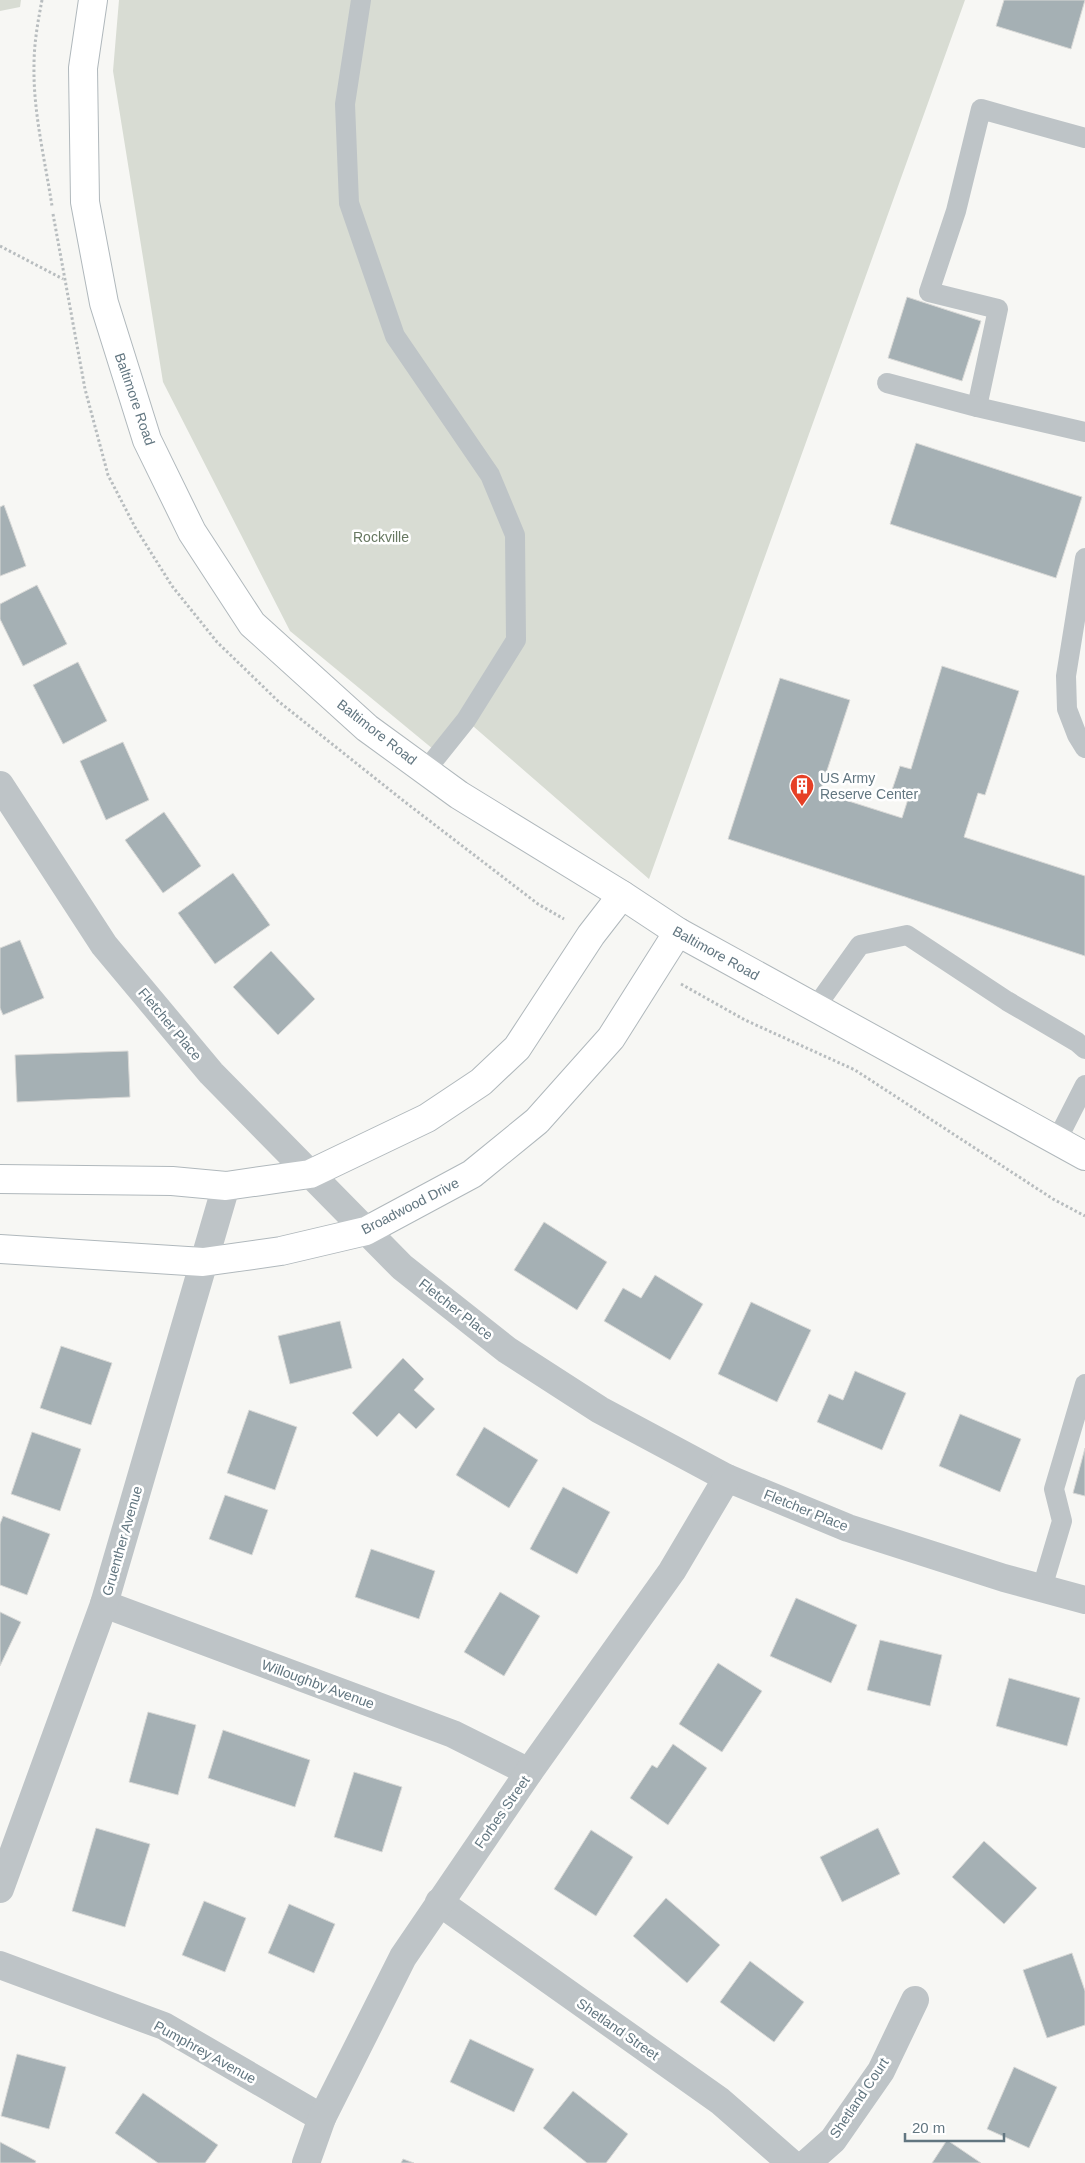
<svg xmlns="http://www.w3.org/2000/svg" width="1085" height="2163" viewBox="0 0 1085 2163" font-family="Arial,sans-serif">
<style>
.green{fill:#d8dcd3}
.building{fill:#a5b0b4;stroke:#d9d9d7}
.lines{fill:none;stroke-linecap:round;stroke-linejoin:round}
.secondary-casing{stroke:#b0b8bc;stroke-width:30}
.path{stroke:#b8bdbf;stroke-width:3;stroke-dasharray:2.5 2.5;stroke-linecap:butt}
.lane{stroke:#bec4c7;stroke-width:20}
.street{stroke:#bec4c7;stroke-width:28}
.secondary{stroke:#fff;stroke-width:28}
.labels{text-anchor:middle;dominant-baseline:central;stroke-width:5;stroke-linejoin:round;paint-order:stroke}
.street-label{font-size:14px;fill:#627680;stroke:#fff}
.park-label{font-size:14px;fill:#677861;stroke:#fff}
.poi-label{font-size:14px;fill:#627680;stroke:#fff;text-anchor:start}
</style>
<rect width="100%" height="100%" fill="#f7f7f4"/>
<g class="green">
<path d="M0 0H21L20 7 0 11Z"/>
<path d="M119 0H965L649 879 466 720 439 754 290 631 163 382 113 71Z"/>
</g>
<g class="building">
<path d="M1004 0H1085L1071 49 996 26Z"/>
<path d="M907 297 981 321 962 381 888 358Z"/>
<path d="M916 443 1082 497 1056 578 890 524Z"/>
<path d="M4 505 26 566 0 576V507Z"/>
<path d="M37 585 67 644 23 666 0 619V604Z"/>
<path d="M78 662 107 721 63 744 33 685Z"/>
<path d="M942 666 1019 691 985 795 978 793 964 837 1085 876V956L728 839 780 678 850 700 820 792 902 818 909 796 892 790 900 766 911 769Z"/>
<path d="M123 742 149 800 106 820 80 761Z"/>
<path d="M164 812 201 866 163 893 125 840Z"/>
<path d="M233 873 270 925 215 964 178 913Z"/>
<path d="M20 940 44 998 3 1015 0 1008V948Z"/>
<path d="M271 951 315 999 278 1035 233 987Z"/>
<path d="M128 1051 130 1097 17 1102 15 1055Z"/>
<path d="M544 1222 607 1262 577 1310 514 1270Z"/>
<path d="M655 1275 703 1304 670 1360 604 1321 623 1288 641 1298Z"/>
<path d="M751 1302 811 1330 777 1402 718 1374Z"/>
<path d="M340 1321 352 1368 290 1384 278 1336Z"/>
<path d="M61 1346 112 1363 91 1425 40 1408Z"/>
<path d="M403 1358 424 1379 414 1390 435 1409 416 1429 399 1413 377 1437 352 1413Z"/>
<path d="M855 1371 906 1393 882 1450 817 1422 829 1394 843 1400Z"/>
<path d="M249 1410 297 1427 275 1490 227 1473Z"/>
<path d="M960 1414 1021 1439 1000 1492 939 1466Z"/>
<path d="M484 1427 538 1460 509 1508 456 1475Z"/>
<path d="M32 1432 81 1449 60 1511 11 1494Z"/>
<path d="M1085 1448V1496L1073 1493Z"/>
<path d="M563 1487 610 1512 577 1574 530 1549Z"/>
<path d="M225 1495 268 1510 252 1555 209 1539Z"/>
<path d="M3 1516 50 1534 27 1595 0 1585V1524Z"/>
<path d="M371 1549 435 1571 419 1619 355 1597Z"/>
<path d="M500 1592 540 1616 504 1676 464 1652Z"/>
<path d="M796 1598 857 1625 831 1683 770 1656Z"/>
<path d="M0 1612 21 1622 0 1666Z"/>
<path d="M880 1640 942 1655 930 1706 867 1690Z"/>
<path d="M718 1663 762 1691 722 1752 679 1724Z"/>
<path d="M1009 1678 1080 1698 1067 1746 996 1726Z"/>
<path d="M148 1712 196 1725 178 1795 129 1782Z"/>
<path d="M223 1730 310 1760 295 1807 208 1778Z"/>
<path d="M673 1744 707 1768 668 1825 630 1798 652 1765 657 1768Z"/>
<path d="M354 1772 402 1787 382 1852 334 1837Z"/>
<path d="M96 1828 150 1844 125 1927 72 1911Z"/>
<path d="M878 1828 900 1874 842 1902 820 1857Z"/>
<path d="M591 1830 633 1857 596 1916 554 1889Z"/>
<path d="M984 1841 1037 1888 1004 1924 952 1877Z"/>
<path d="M666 1898 720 1945 687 1983 633 1936Z"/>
<path d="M204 1901 246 1918 225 1972 182 1955Z"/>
<path d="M289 1904 335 1924 314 1973 268 1953Z"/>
<path d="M1072 1953 1085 1991V2025L1047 2038 1023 1970Z"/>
<path d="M750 1961 804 2002 774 2042 720 2002Z"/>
<path d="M470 2039 534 2069 514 2112 450 2082Z"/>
<path d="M17 2054 66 2067 49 2129 1 2116Z"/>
<path d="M1014 2067 1057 2087 1029 2148 987 2129Z"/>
<path d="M573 2091 628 2134 606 2163H587L543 2128Z"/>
<path d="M143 2093 218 2145 205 2163H158L115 2133Z"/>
<path d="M947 2140 981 2163H932Z"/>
<path d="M0 2142 36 2161 35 2163H0Z"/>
<path d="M403 2159 414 2163H401Z"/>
</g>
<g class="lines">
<defs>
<g id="secondary">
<path d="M93 0 83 68 85 202 104 303 147 440 192 532 252 624 367 728 459 795 622 895 678 932 1085 1156"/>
<path d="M0 1179 172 1181 226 1186 310 1174 427 1118 481 1082 517 1048 591 935 622 895"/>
<path d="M0 1249 203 1262 281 1251 366 1231 472 1174 537 1121 611 1038 678 932"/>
</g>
</defs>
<use href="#secondary" class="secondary-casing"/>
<g class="path">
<path d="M42 0C38 21 34 43 34 65 33 112 45 160 52 206"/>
<path d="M53 214 85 389 108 475 135 527 172 586 217 642 278 701 405 802 538 904 564 919"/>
<path d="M0 246 63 279"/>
<path d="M681 984 745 1020 855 1070 1053 1199 1085 1216"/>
</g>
<g class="lane">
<path d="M361 0 345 104 349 203 395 336 490 475 515 535 516 640 466 720 426 770"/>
<path d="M1085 138 981 109 956 211 929 292 998 309 977 407 1085 432"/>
<path d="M887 383 977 407"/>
<path d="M1085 558 1066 676 1067 709 1077 735 1085 748"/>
<path d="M815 1008 860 945 907 935 1007 1001 1077 1042 1085 1049"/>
<path d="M1057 1140 1085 1085"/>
<path d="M1042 1588 1062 1521 1054 1489 1085 1384"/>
</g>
<g class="street">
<path d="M0 785 104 945 211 1073 402 1267 507 1350 600 1410 727 1478 848 1528 1004 1578 1085 1600"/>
<path d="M104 1604 453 1734 529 1772"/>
<path d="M0 1889 104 1604 226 1186"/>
<path d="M439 1902 720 2101 791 2163"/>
<path d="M0 1965 164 2026 322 2118"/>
<path d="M306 2163 322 2118 403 1957 529 1772 672 1571 727 1478"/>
<path d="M807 2163 833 2140 881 2071 915 2000"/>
</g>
<use href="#secondary" class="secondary"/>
</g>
<defs>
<symbol id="building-pin" viewBox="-11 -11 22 30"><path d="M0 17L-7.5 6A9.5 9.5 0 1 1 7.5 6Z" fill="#e64026" stroke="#fff"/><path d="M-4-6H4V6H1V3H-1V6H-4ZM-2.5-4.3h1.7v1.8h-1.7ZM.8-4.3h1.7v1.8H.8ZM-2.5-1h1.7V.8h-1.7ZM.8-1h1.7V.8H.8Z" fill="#fff"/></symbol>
</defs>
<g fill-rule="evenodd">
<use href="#building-pin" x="788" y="772" width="28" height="38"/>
</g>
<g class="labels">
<g class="street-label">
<text transform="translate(135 399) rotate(71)">Baltimore Road</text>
<text transform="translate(377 732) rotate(38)">Baltimore Road</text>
<text transform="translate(716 953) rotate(29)">Baltimore Road</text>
<text transform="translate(170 1024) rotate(50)">Fletcher Place</text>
<text transform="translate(410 1206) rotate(-27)">Broadwood Drive</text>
<text transform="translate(456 1309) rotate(38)">Fletcher Place</text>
<text transform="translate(806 1510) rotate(22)">Fletcher Place</text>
<text transform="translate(122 1541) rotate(-74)">Gruenther Avenue</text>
<text transform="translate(318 1684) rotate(20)">Willoughby Avenue</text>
<text transform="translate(502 1812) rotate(-55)">Forbes Street</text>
<text transform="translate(618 2029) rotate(35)">Shetland Street</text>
<text transform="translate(205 2052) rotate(29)">Pumphrey Avenue</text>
<text transform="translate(859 2098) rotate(-56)">Shetland Court</text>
</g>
<g class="park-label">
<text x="381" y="537">Rockville</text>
</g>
<g class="poi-label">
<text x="820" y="778">US Army<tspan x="820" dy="16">Reserve Center</tspan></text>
</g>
</g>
<path d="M905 2133v8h99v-8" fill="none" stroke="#627680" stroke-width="2.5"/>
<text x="912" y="2133" font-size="15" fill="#627680" stroke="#ffffff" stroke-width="4" paint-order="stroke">20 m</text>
</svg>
